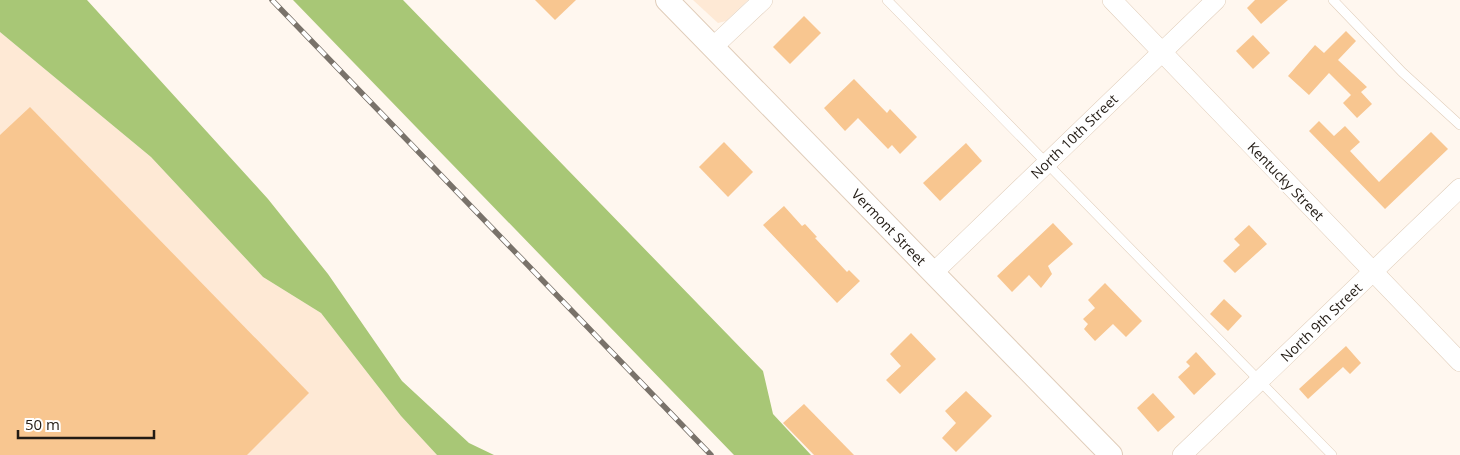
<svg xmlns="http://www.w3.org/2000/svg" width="1460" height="455" viewBox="0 0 1460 455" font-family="'Open Sans',sans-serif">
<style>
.built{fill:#fee9d5}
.forest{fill:#a8c776}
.building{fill:#f8c690}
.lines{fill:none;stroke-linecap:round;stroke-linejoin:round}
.service-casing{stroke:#e0cdba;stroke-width:10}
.minor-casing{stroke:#e0cdba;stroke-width:20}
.tertiary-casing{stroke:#e0cdba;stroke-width:24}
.service{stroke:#fff;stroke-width:9}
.minor{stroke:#fff;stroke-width:19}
.tertiary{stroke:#fff;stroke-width:22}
.rail-casing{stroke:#79726a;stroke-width:5.5}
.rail{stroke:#fff;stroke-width:4;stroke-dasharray:11;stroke-linecap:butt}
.labels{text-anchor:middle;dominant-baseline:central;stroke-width:4;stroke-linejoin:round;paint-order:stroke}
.street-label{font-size:14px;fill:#221b14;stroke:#fff}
</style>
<rect width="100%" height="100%" fill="#fff7ef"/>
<g class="built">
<path d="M693 0H748L726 21 718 23Z"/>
<path d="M0 32 151 157 263 277 321 313 401 416 437 455H0Z"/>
</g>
<g class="forest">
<path d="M0 0H87L268 199 328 274 402 381 469 443 494 455H437L401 416 321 313 263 277 151 157 0 32Z"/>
<path d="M293 0H403L763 371 773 414 811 455H734Z"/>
</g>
<g class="building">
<path d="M535 0H576L555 20Z"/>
<path d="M1255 0H1288L1261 24 1247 8Z"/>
<path d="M804 16 821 33 790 64 773 47Z"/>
<path d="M1346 31 1356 41 1338 60 1367 87 1361 92 1372 104 1357 118 1343 103 1351 95 1329 73 1309 95 1288 76 1315 45 1324 53Z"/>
<path d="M1253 35 1270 53 1253 69 1236 51Z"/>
<path d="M854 79 887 113 890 109 917 137 900 154 892 145 888 149 858 118 845 131 824 108Z"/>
<path d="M30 107 309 393 247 455H0V135Z"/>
<path d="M1319 121 1334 136 1345 126 1360 142 1350 151 1379 182 1431 132 1448 149 1385 209 1309 131Z"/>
<path d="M724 142 753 172 728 197 699 167Z"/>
<path d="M966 143 982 161 940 201 923 183Z"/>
<path d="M784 206 802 226 805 224 817 237 815 238 847 272 849 270 860 281 837 303 763 225Z"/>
<path d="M1053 223 1073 244 1048 266 1052 274 1041 288 1029 275 1012 292 997 276Z"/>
<path d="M1249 225 1267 244 1235 273 1223 261 1240 245 1234 239Z"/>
<path d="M1105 283 1142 321 1126 337 1113 324 1095 341 1084 329 1088 324 1083 319 1095 308 1088 300Z"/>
<path d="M1224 299 1242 316 1228 331 1210 314Z"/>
<path d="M911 333 936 359 900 394 886 380 901 366 890 354Z"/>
<path d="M1346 346 1361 363 1350 374 1343 367 1308 399 1299 389Z"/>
<path d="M1196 352 1216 374 1194 395 1178 377 1190 366 1186 362Z"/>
<path d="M966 391 992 416 956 452 942 438 956 423 945 411Z"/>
<path d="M1153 393 1175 417 1158 432 1137 408Z"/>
<path d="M804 404 854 455H814L783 423Z"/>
</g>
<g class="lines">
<defs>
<g id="service">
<path d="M887 0 1332 455"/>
<path d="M1333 0 1402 72 1460 125"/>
</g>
<g id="minor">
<path d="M1112 0 1460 362"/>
<path d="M713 47 763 0"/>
<path d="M933 273 1216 0"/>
<path d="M1182 455 1460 188"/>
</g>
<path id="tertiary" d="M667 0 1111 455"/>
</defs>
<use href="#service" class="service-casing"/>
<use href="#minor" class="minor-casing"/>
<use href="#tertiary" class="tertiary-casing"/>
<use href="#service" class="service"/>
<use href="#minor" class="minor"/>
<use href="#tertiary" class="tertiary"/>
<defs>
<path id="rail" d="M272 0 711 455"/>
</defs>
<use href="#rail" class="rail-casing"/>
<use href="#rail" class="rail"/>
</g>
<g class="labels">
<g class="street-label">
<text transform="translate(1074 136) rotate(-44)">North 10th Street</text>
<text transform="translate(1286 181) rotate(46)">Kentucky Street</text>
<text transform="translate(889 227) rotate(46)">Vermont Street</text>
<text transform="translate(1321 322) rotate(-44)">North 9th Street</text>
</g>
</g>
<path d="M18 430v8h136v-8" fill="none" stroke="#221b14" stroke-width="2.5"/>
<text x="25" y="430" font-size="15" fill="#221b14" stroke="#ffffff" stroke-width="4" paint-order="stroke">50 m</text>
</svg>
